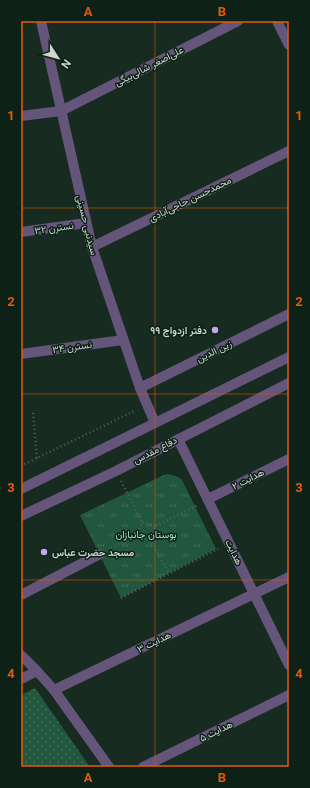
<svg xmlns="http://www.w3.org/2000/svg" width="310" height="788" viewBox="0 0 310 788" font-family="Roboto,Vazirmatn,sans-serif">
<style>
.grass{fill:url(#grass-dots)}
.park{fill:url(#park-tufts)}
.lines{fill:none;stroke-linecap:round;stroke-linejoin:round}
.path{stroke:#526359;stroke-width:2.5;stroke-dasharray:1 3;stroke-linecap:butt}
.minor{stroke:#65557a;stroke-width:10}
.tertiary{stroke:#65557a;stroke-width:10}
.grid{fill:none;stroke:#e8590c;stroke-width:1;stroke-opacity:0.55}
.poi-dot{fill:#c6a6f0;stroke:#0d2116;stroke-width:1.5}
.labels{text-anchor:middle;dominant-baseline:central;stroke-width:3;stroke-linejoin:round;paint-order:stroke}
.street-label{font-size:10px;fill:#cbd7cf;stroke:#0d2116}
.poi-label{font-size:10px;font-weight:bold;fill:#cbd7cf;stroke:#0d2116;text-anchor:end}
.park-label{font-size:10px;fill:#9aefbf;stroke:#0d2116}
.neatline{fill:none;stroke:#e8590c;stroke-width:1.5}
.grid-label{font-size:13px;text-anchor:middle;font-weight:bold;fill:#e8590c}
</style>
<defs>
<pattern id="grass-dots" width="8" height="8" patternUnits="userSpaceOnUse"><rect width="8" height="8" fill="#21573c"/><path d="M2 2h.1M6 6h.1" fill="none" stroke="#406e57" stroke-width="1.8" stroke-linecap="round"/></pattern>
<pattern id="park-tufts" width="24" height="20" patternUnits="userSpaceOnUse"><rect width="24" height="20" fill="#21573c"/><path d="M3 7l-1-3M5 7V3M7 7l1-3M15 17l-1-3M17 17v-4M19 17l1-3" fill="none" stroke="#406e57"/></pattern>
</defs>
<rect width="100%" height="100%" fill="#172b20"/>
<path class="grass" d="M35 688 90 767H21V695Z"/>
<path class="park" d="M168 474 178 477 182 480 216 549 121 598 80 515 164 475Z"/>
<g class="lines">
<g class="path">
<path d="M33 413 37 458"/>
<path d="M21 466 136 410"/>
<path d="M121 481 142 522"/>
<path d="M155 526 142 522 137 535 150 539 155 526 198 505"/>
<path d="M150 539 169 574"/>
<path d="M111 548 137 535"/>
<path d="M121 598 218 549"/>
</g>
<g class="minor">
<path d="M41 21 92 247 140 388 155 423"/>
<path d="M21 116 61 111 238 21"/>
<path d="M21 232 86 223"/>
<path d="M92 247 289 151"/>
<path d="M21 354 123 340"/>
<path d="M140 388 289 314"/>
<path d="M178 439 289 665"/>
<path d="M208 499 289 459"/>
<path d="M21 595 100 554"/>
<path d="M21 655 37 671 54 690 109 767"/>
<path d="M21 679 37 671"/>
<path d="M54 690 289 577"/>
<path d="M143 767 289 695"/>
</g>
<g class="tertiary">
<path d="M277 21 289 45"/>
<path d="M21 489 289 357"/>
<path d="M21 516 116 471 289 383"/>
</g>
</g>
<path class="grid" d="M155 21V767M21 208H289M21 394H289M21 580H289"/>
<g class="poi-dot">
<circle cx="215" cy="330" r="4"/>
<circle cx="44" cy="552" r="4"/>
</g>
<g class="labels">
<g class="street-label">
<text transform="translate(149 66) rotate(-27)">علی‌اصغر شالی‌بیگی</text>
<text transform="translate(190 199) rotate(-26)">محمدحسن حاجی‌آبادی</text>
<text transform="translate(87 225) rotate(76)">سیدنبی حسینی</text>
<text transform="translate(54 228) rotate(-8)">نسترن ۳۲</text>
<text transform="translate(72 347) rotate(-8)">نسترن ۳۴</text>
<text transform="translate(214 351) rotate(-26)">زین الدین</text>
<text transform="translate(155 450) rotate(-27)">دفاع مقدس</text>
<text transform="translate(248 479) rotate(-27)">هدایت ۲</text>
<text transform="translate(234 552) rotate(64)">هدایت</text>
<text transform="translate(154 642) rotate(-26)">هدایت ۳</text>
<text transform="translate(216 731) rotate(-26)">هدایت ۵</text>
</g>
<g class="poi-label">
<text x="207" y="330">دفتر ازدواج ۹۹</text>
<text x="52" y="552" text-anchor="start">مسجد حضرت عباس</text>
</g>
<g class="park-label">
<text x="146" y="534">بوستان جانبازان</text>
</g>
</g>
<rect width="310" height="788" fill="none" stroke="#0d2116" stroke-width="44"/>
<g transform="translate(58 58) rotate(126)" stroke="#0d2116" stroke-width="3" paint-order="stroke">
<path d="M0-3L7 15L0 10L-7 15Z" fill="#cbd7cf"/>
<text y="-6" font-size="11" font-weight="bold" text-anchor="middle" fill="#cbd7cf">N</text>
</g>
<rect x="22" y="22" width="266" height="744" class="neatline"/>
<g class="grid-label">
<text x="88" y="16">A</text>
<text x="222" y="16">B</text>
<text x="11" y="120">1</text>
<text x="299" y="120">1</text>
<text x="11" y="306">2</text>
<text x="299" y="306">2</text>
<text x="11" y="492">3</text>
<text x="299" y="492">3</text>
<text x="11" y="678">4</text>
<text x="299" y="678">4</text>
<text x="88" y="782">A</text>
<text x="222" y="782">B</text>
</g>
</svg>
